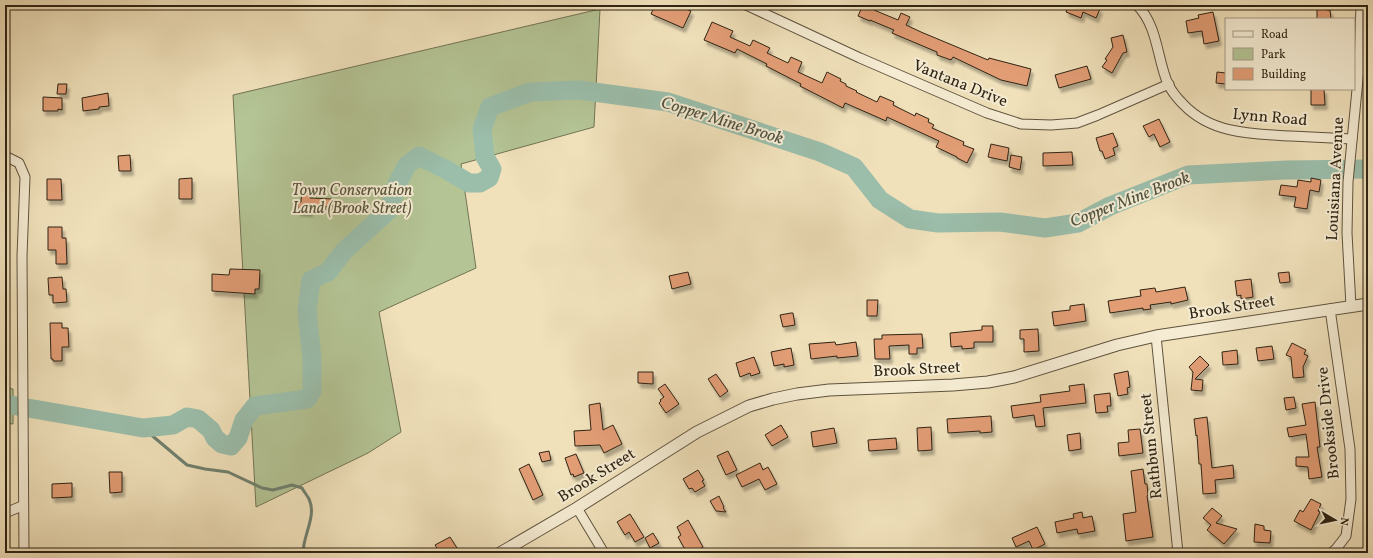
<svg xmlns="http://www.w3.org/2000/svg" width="1373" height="558" viewBox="0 0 1373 558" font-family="Vollkorn,serif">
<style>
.green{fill:#b4c495;stroke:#727454}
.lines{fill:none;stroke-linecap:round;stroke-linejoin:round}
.stream{stroke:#70806f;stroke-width:3}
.river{stroke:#9bbeab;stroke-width:19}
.building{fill:#e29d75;stroke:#2f2414;filter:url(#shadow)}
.minor-casing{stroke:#5f533e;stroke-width:11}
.tertiary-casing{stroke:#5f533e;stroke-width:13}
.minor{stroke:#f5ecd3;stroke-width:9}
.tertiary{stroke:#f5ecd3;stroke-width:11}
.labels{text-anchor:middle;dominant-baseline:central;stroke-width:4;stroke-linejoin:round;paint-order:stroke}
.street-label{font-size:16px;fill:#2f2414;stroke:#f5ecd3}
.park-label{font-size:16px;font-style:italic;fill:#57543b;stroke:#f5ecd3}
.water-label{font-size:17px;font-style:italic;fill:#4f5241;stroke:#f5ecd3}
</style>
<defs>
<filter id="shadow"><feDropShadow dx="2.5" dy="4.5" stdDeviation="1" flood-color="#0004"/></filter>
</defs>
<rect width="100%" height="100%" fill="#f0e1bb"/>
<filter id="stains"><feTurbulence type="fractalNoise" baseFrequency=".005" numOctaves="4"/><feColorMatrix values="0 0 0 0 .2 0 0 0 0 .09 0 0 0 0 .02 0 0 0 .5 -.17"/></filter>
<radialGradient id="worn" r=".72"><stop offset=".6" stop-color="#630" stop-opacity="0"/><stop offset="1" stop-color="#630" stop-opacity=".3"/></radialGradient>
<g class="green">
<path d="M600 9 594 127 461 164 476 268 379 312 401 432 368 453 256 507 233 95Z"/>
<path d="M5 388 13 389V424L5 423Z"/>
</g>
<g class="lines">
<path class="stream" d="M143 428 187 465 205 469 228 472 262 488 273 490 292 485 302 488C304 492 307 495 309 499 317 516 303 535 303 553"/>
<path class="river" d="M5 404 143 428 173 425 187 417 198 419 211 430 215 438 222 444 231 446 238 438 244 420 255 406 307 399 312 391V358L307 311 311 280 328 272 344 251 389 210 397 184 407 165 419 156 445 169 469 183H480L489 178 492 169 485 157 482 129 490 107 530 92 579 90 668 102 820 152 854 167 880 200 910 219 938 223 1000 222 1045 228 1078 223 1110 206 1188 175 1287 170 1368 169"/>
</g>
<g class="building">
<path d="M655 5H669L678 9 679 6 691 11 683 28 651 14Z"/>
<path d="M863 5H873L872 7 875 8 874 10 898 20 901 13 910 17 906 25 921 32 988 60 989 58 1031 69 1027 86 1001 80 953 57 951 60 937 55V52L892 33 894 30 870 20V21L858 16Z"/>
<path d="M1067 5H1090L1100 9 1096 18 1083 12 1081 18 1066 12 1068 6Z"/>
<path d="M1317 5H1327V10H1330L1331 19H1317Z"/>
<path d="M1213 12 1219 41 1204 44 1202 31 1188 33 1186 21 1199 18 1198 15Z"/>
<path d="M712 22 733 31 730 37 750 46 753 40 770 48 767 53 788 63 791 57 802 62 798 72 822 83 827 72 841 79 840 81 846 84V86L857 91 856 92 877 102 880 96 894 102 893 105 915 116 916 113 929 119 928 122 934 125 932 128 964 142 963 145 974 149 967 163 957 158V157L936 147 939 141 887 117 886 121 845 103 843 108 800 86 801 84 766 66 767 64 737 49 735 53 704 40Z"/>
<path d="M1123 35 1127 52 1123 53 1112 73 1102 67 1107 60 1105 59 1113 47 1111 38Z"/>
<path d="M1087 66 1091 79 1059 88 1055 75Z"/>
<path d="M1217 72 1226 73V84L1216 83Z"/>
<path d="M58 84H67L66 94H57Z"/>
<path d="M1311 89H1324L1325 105H1311Z"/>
<path d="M108 93 109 106 99 107V109L83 111 82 98Z"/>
<path d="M43 97 62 98V110L58 109V111H43Z"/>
<path d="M1159 119 1170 142 1160 147 1154 134 1149 137 1143 126Z"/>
<path d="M1113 133 1118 146 1113 148 1115 155 1105 159 1102 151H1100L1096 138Z"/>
<path d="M991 144 1009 148 1007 161 988 157Z"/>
<path d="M1072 152 1073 165 1043 166V153Z"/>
<path d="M130 155 131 171H119L118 156Z"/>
<path d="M1011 155 1022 157 1020 170 1009 167Z"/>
<path d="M192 178V199H179V179Z"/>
<path d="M1311 178 1321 180 1319 192 1310 190 1307 209 1294 207 1296 197 1279 195 1281 185 1297 187 1298 180 1311 182Z"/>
<path d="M47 179H61L62 200H47Z"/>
<path d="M302 188H310V198L333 199 332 207 310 206V212L298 211V202H301Z"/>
<path d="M48 227H62V238H66L67 264H56V250H48Z"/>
<path d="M230 269 260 270 259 289H255V294L212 291V274L229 275Z"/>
<path d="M688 272 691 284 672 289 669 276Z"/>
<path d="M1289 272 1290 282 1280 283 1278 273Z"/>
<path d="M62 277 63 289H66L67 302 53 303V295H49L48 278Z"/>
<path d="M1251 279 1253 297 1241 299V295L1237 296 1235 281Z"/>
<path d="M1185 287 1188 300 1171 304V302L1150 305 1151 309 1143 310V308L1110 313 1108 301 1141 296 1140 290 1155 288 1156 292Z"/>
<path d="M867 300H878L877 316H867Z"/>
<path d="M1084 304 1086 321 1054 326 1052 312 1070 310V306Z"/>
<path d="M791 313H793L795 325 783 327 780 315Z"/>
<path d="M50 323H62V328H68L69 347H62V361H53V359H51Z"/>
<path d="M982 326H993V342H974V348L962 349V346L951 347 950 333 982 330Z"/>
<path d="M1038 329 1039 351 1024 352V339H1020V330Z"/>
<path d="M922 334 923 348H917V354H909V345L889 346 890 359H875L874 339H882V335Z"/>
<path d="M835 342 836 345 856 342 858 356 837 358V356L811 359 809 344Z"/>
<path d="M1292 343 1306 350 1304 354 1308 356 1303 367 1304 377 1293 378 1291 357 1286 355Z"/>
<path d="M1272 346 1274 359 1258 361 1256 348Z"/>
<path d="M791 348 794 365 784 367V364L774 366 771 352Z"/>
<path d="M1237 350 1238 364 1223 365 1222 352Z"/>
<path d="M1200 356 1209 365 1195 379 1203 380 1202 391 1191 390 1193 372 1189 367Z"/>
<path d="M754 357 760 373 751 376 750 373 740 377 736 363Z"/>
<path d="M1128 371 1130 387 1127 388 1128 394 1118 396 1114 374Z"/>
<path d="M638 372H653V384L638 383Z"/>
<path d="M716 374 728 391 720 397 708 379Z"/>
<path d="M665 384 679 404 666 413 659 403 661 401 660 400 664 397 658 389Z"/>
<path d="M1084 384 1086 403 1043 408 1045 426 1036 427 1034 415 1013 418 1011 406 1041 402 1040 395 1070 391 1069 386Z"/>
<path d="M1110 393 1111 406H1107L1108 412 1096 413 1094 395Z"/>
<path d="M1294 397 1296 408 1286 410 1284 398Z"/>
<path d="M1315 402 1320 447H1317L1322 477 1309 479 1308 467 1296 466V457H1309L1306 434 1289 437 1287 428 1306 425 1302 404Z"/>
<path d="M600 403 603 430 613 425 622 444 604 453 600 445 575 446 574 431 591 430 589 405Z"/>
<path d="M991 416 992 432 980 433V431L948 433 947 419Z"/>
<path d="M1207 417 1212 468 1233 465 1234 478 1215 480 1216 493 1203 494 1201 464H1199L1197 435 1196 436 1194 419Z"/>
<path d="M781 425 788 437 772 446 765 435Z"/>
<path d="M931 427 932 450 918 451 917 428Z"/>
<path d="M834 428 837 443 813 447 811 432Z"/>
<path d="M1140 429 1143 453 1119 456 1118 443 1129 442 1128 430Z"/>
<path d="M1080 433 1081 449 1069 451 1067 435Z"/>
<path d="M896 438 897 449 869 451 868 440Z"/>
<path d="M549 451 551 460 542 462 539 453Z"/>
<path d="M728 451 737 470 726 475 717 456Z"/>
<path d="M576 454 584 473 574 477 573 474 571 475 565 458Z"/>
<path d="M760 463 763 470 768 467 777 484 765 490 759 479 742 487 736 475Z"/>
<path d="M529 464 543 495 533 500 519 469Z"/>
<path d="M1143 469 1145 484H1147L1148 495 1147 496 1153 537 1126 541 1123 514 1136 512 1131 471Z"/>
<path d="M698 470 704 480 702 481 705 486 695 492 692 488 689 489 683 479Z"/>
<path d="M109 472H122V492L110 493Z"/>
<path d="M72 483V497L52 498V484Z"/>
<path d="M719 496 724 507 723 508 726 512 716 511 710 501Z"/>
<path d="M1311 499 1321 504 1318 511 1320 512 1311 530 1294 521 1300 510 1303 512Z"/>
<path d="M1212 508 1222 516 1216 523 1237 529 1224 544 1207 530 1211 525 1203 518Z"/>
<path d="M1082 512 1083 518 1092 516 1095 531 1078 534 1077 529 1057 533 1055 522 1074 518 1073 514Z"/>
<path d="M630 514 644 537 635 542 629 532 625 535 617 522Z"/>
<path d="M688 520 703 547 692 553H687L678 537 681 535 677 527Z"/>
<path d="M1255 524 1264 526V530L1271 531 1270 543 1254 542Z"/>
<path d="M1037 527 1045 544 1033 550 1029 541 1016 547 1012 538Z"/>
<path d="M653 533 659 543 650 548 645 538Z"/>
<path d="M450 537 457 548 449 553H440L435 545Z"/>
</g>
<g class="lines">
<defs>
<g id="minor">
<path d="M746 5 860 58 987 113 1021 124 1051 125 1077 123 1098 115 1169 84"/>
<path d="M1137 5C1158 26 1157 59 1168 84 1172 92 1177 98 1183 104 1211 134 1252 134 1291 136 1311 137 1332 138 1352 139"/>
<path d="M5 156 19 163 25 177 22 256 24 553"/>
<path d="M1351 306 1347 233 1348 182 1359 69 1361 5"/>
<path d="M1330 309 1350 449 1351 499 1346 536 1336 549 1331 553"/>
<path d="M1156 336 1178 553"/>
<path d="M577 508 604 553"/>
<path d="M5 513 22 506"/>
</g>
<path id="tertiary" d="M500 553 577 508 697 432 749 406 773 399 797 394 829 390 953 385 988 382 1014 377 1117 345 1156 336 1368 304"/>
</defs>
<use href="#minor" class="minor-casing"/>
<use href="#tertiary" class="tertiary-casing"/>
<use href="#minor" class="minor"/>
<use href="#tertiary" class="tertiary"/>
</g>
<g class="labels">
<g class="street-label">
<text transform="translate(960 84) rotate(22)">Vantana Drive</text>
<text transform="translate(1270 118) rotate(5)">Lynn Road</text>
<text transform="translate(1336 179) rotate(-87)">Louisiana Avenue</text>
<text transform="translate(1232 308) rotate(-9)">Brook Street</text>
<text transform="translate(917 370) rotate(-3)">Brook Street</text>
<text transform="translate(1329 423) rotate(-96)">Brookside Drive</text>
<text transform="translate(1152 446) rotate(-96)">Rathbun Street</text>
<text transform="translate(597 476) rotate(-32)">Brook Street</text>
</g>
<g class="park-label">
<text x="352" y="191">Town Conservation<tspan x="352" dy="18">Land (Brook Street)</tspan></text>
</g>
<g class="water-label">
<text transform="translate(722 121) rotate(17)">Copper Mine Brook</text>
<text transform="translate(1130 200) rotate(-21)">Copper Mine Brook</text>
</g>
</g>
<rect width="1373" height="558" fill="none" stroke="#f0e1bb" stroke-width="20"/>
<rect x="6" y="6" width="1361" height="546" fill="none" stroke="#2f2414" stroke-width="2"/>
<rect x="10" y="10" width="1353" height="538" fill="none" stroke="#2f2414"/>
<rect x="1225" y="18" width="130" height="72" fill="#f5ecd3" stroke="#a69c87"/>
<rect x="1233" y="31" width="20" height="6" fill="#f5ecd3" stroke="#a69c87"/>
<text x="1261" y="38" font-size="12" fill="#2f2414">Road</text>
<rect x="1233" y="48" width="20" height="12" fill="#b4c495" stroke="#a69c87"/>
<text x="1261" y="58" font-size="12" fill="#2f2414">Park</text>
<rect x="1233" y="68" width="20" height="12" fill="#e29d75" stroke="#a69c87"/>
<text x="1261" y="78" font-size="12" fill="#2f2414">Building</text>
<g transform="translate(1335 520) rotate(99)" stroke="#f5ecd3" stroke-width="3" paint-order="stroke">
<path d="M0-3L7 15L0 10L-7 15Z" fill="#2f2414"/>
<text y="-6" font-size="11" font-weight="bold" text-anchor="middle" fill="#2f2414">N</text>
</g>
<rect width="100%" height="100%" filter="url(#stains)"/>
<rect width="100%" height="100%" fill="url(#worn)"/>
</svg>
